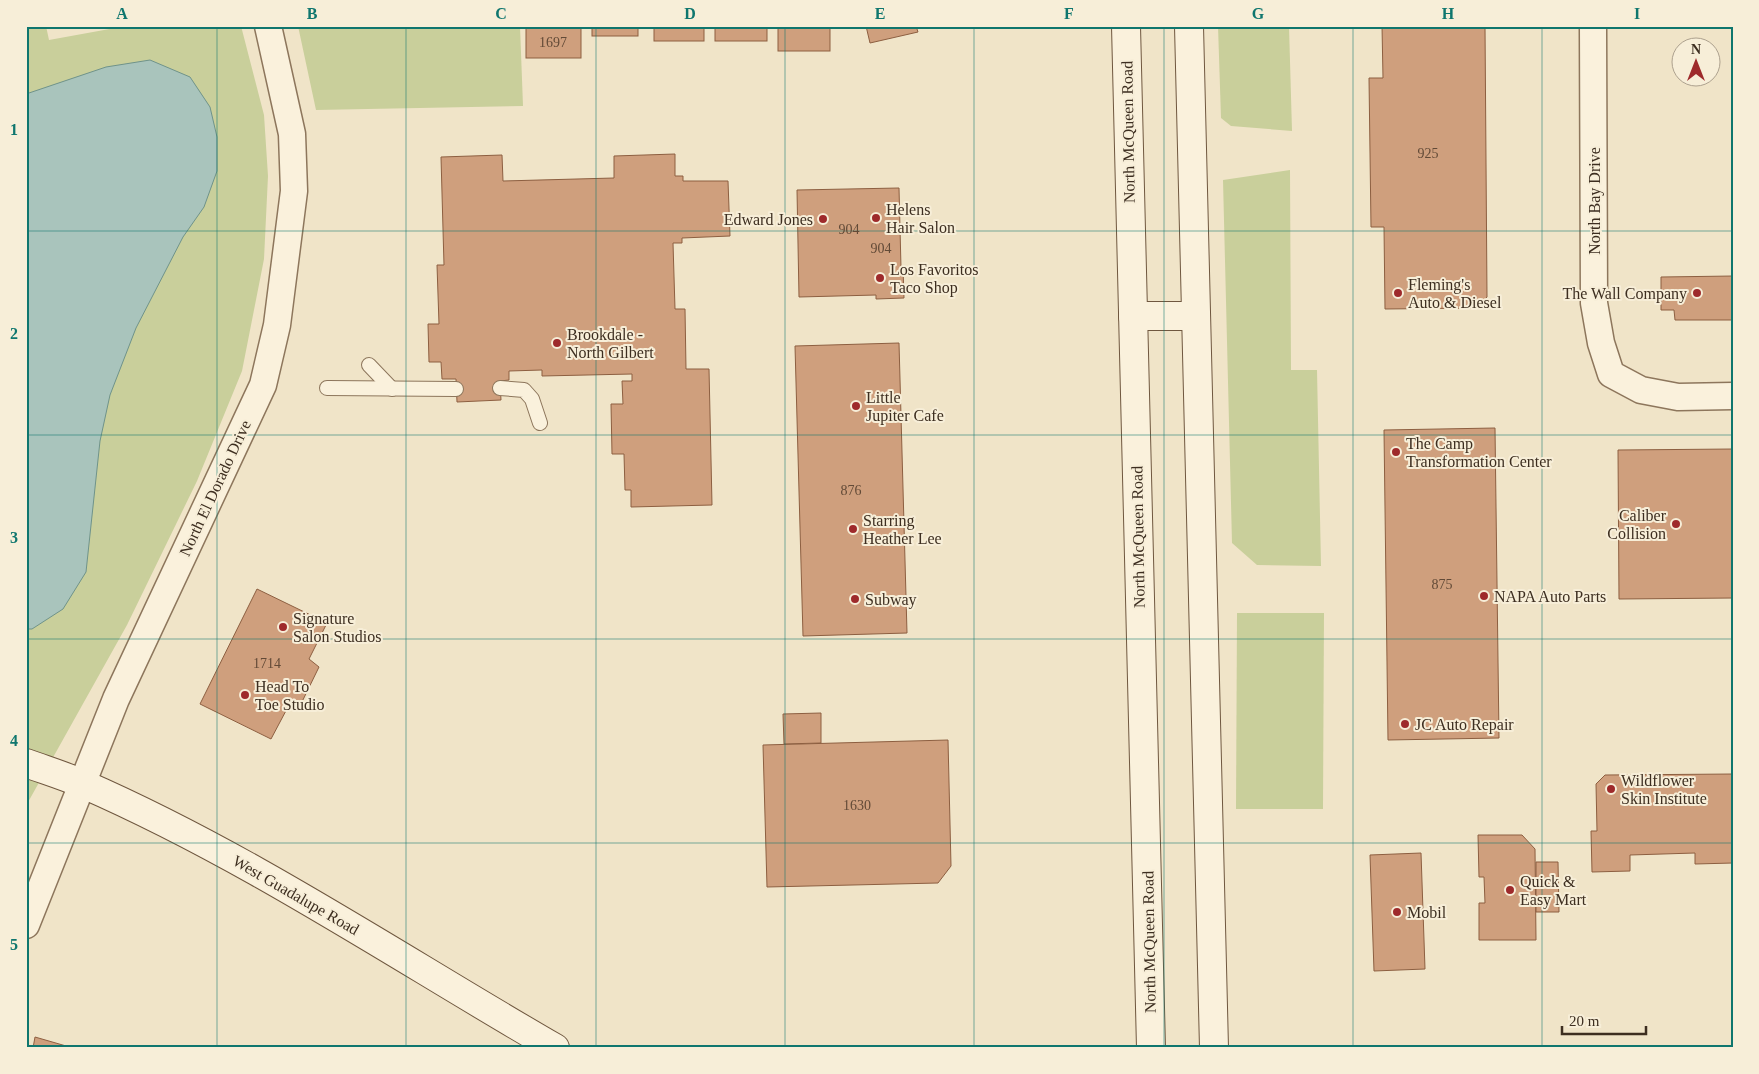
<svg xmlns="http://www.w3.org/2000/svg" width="1759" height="1074" viewBox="0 0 1759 1074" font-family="Georgia,serif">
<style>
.green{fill:#c9cf9b}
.water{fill:#a9c4bc;stroke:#6f938a}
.building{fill:#cf9f7d;stroke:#8d5f41}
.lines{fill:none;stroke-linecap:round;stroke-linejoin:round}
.lane-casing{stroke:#8d765c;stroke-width:16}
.street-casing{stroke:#8d765c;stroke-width:29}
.secondary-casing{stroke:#6f573f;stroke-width:30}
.lane{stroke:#faf1dc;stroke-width:14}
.street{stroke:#faf1dc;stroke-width:26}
.secondary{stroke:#faf1dc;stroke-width:28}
.grid{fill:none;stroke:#0f766e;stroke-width:1;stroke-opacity:0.55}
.poi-dot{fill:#9e2a2b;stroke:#f7eed8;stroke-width:2}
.labels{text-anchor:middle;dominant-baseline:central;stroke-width:4;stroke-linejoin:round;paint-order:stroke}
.number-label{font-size:14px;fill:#624a37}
.street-label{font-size:16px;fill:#3d2e20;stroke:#f7eed8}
.poi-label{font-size:16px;fill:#3d2e20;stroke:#f7eed8;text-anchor:start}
.neatline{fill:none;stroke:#0f766e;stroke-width:2}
.grid-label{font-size:16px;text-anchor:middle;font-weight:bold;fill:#0f766e}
</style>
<rect width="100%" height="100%" fill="#f0e4c8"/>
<g class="green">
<path d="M26 26H46L49 40 126 26H241L264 115 268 176 264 259 242 371 197 481 127 625 27 804Z"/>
<path d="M298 26H520L523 106 316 110Z"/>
<path d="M1218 26H1289L1292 131 1231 126 1221 118Z"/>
<path d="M1290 170 1291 370H1317L1321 566 1257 565 1232 543 1223 180Z"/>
<path d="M1237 613H1324L1323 809H1236Z"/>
</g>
<path class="water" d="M150 60 190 77 210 107 217 137V171L204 207 183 237 136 328 110 395 100 441 86 572 63 609 32 629H26V94L106 67Z"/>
<g class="building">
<rect x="526" y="26" width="55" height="32"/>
<rect x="592" y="26" width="46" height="10"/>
<rect x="654" y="26" width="50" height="15"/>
<rect x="715" y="26" width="52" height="15"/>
<rect x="778" y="26" width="52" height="25"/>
<path d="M866 26H916L918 32 870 43Z"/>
<path d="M1382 26H1485L1487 297 1477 308 1385 309 1384 227H1371L1369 78H1383Z"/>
<path d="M675 154V176H683V181H728L730 236 682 238V243H673L675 309H685L686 369H709L712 505 631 507V490H625L624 454H612L611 404H623L622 381H632V374L542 376V370L509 371V380L500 381 501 400 457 402 456 379H442L441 362H429L428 324H439L437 265H444L441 157 502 155 503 181 614 178V156Z"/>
<path d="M899 188 901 268H903L904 298 876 299V295L799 297 797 190Z"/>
<path d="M1733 276V320H1675L1674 310H1661V277Z"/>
<path d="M899 343 907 633 803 636 795 346Z"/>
<path d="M1495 428 1499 738 1388 740 1384 430Z"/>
<path d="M1733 449V598L1619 599 1618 450Z"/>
<path d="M257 589 327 623 309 659 319 667 298 710 289 705 271 739 200 704Z"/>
<path d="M821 713V743L784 744 783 714Z"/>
<path d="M948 740 951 866 938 883 767 887 763 745Z"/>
<path d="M1733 774V863L1695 864V853L1630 855V871L1592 872 1591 831H1597L1596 784 1605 775Z"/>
<path d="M1478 835H1522L1535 849 1536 940H1479V903H1485L1484 877H1479Z"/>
<path d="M1421 853 1425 969 1374 971 1370 855Z"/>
<path d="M1536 862H1558L1559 912H1536Z"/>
<path d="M35 1037 73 1048H33Z"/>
</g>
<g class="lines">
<defs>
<g id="lane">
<path d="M369 365 392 389"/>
<path d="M327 388 456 389"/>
<path d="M500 388 524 390 532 399 540 423"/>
</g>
<g id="street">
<path d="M1593 26 1594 303 1601 343 1611 374 1641 390 1678 397 1733 396"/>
<path d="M26 925 116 699 263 385 277 325 294 191 292 134 268 26"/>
</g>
<g id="secondary">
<path d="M1126 26 1151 1048"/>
<path d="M1189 26 1214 1048"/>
<path d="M1133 316H1196"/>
<path d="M26 763C45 770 65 776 83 784 248 856 399 958 555 1048"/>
</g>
</defs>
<use href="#lane" class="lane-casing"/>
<use href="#street" class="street-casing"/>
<use href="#secondary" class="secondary-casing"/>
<use href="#lane" class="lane"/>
<use href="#street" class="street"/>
<use href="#secondary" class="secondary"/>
</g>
<path class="grid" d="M217 26V1048M406 26V1048M596 26V1048M785 26V1048M974 26V1048M1164 26V1048M1353 26V1048M1542 26V1048M26 231H1733M26 435H1733M26 639H1733M26 843H1733"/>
<g class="poi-dot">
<circle cx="876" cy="218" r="5"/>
<circle cx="823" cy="219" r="5"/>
<circle cx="880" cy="278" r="5"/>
<circle cx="1398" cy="293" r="5"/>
<circle cx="1697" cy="293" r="5"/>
<circle cx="557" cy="343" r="5"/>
<circle cx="856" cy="406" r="5"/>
<circle cx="1396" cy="452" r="5"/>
<circle cx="1676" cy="524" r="5"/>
<circle cx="853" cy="529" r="5"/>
<circle cx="1484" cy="596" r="5"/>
<circle cx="855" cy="599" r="5"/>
<circle cx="283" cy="627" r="5"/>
<circle cx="245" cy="695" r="5"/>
<circle cx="1405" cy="724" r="5"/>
<circle cx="1611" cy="789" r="5"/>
<circle cx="1510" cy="890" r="5"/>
<circle cx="1397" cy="912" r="5"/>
</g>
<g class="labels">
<g class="number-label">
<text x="553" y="42">1697</text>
<text x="1428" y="153">925</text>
<text x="849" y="229">904</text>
<text x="881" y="248">904</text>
<text x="851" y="490">876</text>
<text x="1442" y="584">875</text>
<text x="267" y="663">1714</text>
<text x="857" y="805">1630</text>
</g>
<g class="street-label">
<text transform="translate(1128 132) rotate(-91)">North McQueen Road</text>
<text transform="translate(1594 201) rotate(-90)">North Bay Drive</text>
<text transform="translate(215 488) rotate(-65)">North El Dorado Drive</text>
<text transform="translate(1138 537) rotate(-91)">North McQueen Road</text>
<text transform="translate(296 895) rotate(30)">West Guadalupe Road</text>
<text transform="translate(1149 942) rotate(-91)">North McQueen Road</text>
</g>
<g class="poi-label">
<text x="886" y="209">Helens<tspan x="886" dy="18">Hair Salon</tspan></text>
<text x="813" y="219" text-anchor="end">Edward Jones</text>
<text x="890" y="269">Los Favoritos<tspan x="890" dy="18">Taco Shop</tspan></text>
<text x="1408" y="284">Fleming's<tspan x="1408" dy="18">Auto &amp; Diesel</tspan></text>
<text x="1687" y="293" text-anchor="end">The Wall Company</text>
<text x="567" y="334">Brookdale -<tspan x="567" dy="18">North Gilbert</tspan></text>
<text x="866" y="397">Little<tspan x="866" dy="18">Jupiter Cafe</tspan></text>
<text x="1406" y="443">The Camp<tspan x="1406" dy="18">Transformation Center</tspan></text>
<text x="1666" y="515" text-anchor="end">Caliber<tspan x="1666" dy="18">Collision</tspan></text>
<text x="863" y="520">Starring<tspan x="863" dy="18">Heather Lee</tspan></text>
<text x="1494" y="596">NAPA Auto Parts</text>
<text x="865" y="599">Subway</text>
<text x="293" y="618">Signature<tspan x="293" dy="18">Salon Studios</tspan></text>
<text x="255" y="686">Head To<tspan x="255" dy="18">Toe Studio</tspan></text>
<text x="1415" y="724">JC Auto Repair</text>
<text x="1621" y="780">Wildflower<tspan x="1621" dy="18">Skin Institute</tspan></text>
<text x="1520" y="881">Quick &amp;<tspan x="1520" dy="18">Easy Mart</tspan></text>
<text x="1407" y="912">Mobil</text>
</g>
</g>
<rect width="1759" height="1074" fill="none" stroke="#f7eed8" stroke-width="55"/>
<g transform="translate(1696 62)"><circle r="24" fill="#f7eed8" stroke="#ada18e"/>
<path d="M0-4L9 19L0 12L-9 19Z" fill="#9e2a2b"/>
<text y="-8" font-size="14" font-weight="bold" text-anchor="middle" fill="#3d2e20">N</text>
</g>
<path d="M1562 1026v8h84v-8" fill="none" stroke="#3d2e20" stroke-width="2.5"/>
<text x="1569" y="1026" font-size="15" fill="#3d2e20" stroke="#f7eed8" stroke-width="4" paint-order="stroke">20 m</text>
<rect x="28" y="28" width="1704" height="1018" class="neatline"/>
<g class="grid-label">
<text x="122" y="19">A</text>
<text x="312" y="19">B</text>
<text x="501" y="19">C</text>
<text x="690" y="19">D</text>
<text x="880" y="19">E</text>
<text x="1069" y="19">F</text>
<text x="1258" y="19">G</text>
<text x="1448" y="19">H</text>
<text x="1637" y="19">I</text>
<text x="14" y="135">1</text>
<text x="14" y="339">2</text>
<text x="14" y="543">3</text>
<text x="14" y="746">4</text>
<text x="14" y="950">5</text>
</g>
</svg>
